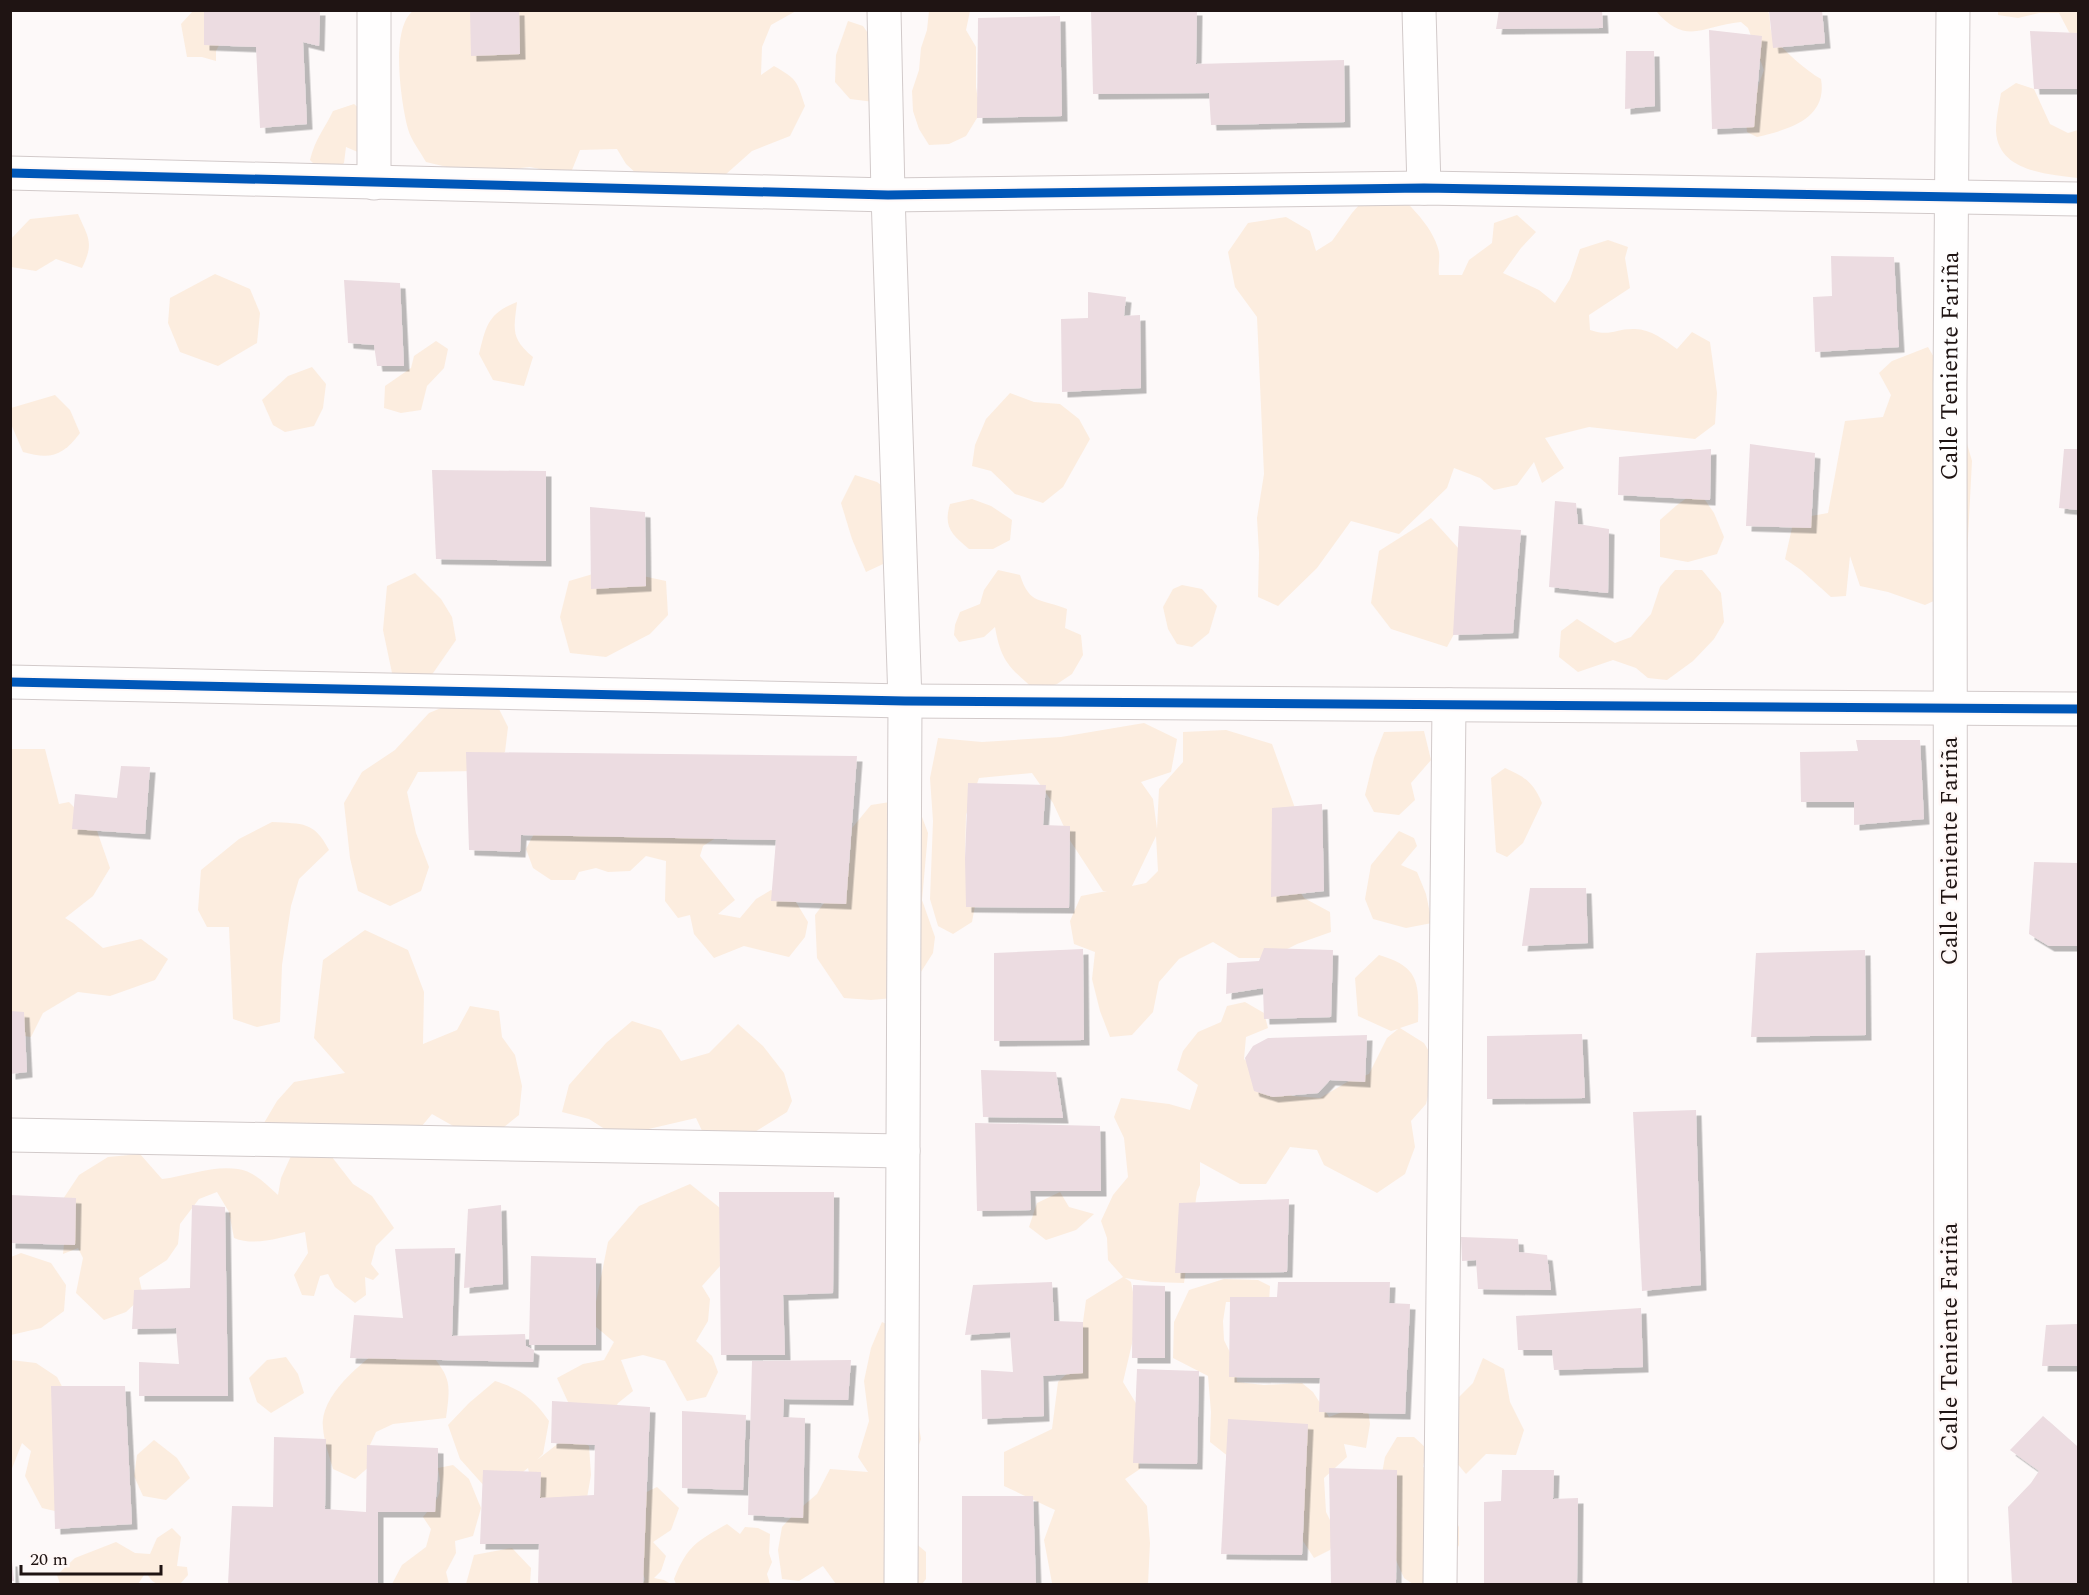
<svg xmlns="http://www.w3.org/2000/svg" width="2089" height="1595" viewBox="0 0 2089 1595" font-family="Spectral,serif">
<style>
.green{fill:#fceddf;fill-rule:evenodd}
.building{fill:#ecdce1;filter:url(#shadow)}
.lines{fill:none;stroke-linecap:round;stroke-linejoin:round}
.minor-casing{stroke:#d2caca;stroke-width:35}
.minor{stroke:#fffefe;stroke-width:33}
.cycleway-casing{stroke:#fff8f7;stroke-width:13}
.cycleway{stroke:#0057b8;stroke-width:9}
.labels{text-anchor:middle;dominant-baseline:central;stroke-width:5;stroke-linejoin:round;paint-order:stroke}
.street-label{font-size:24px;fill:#1f1413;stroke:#fff8f7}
</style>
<defs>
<filter id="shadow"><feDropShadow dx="5.5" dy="5.5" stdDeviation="0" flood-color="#0004"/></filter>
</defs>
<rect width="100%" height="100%" fill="#fdf9f9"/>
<g class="green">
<path d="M193 11H215L224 35 216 51V61L202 57H187L181 24Z"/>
<path d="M413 11H796L771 25 762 47 761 75 774 66C797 79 797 81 805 106L790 136 752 151 725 175 651 187 626 164 617 149 580 150 570 175 530 167 472 173 426 162C420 151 411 140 408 129 401 103 390 28 413 11Z"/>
<path d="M929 11H970L966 30 976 47V87L979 106 977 118 966 136 949 144 929 145 919 129 913 111 912 91 919 70 921 48 927 30Z"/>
<path d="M1656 11H1768C1771 18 1769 26 1772 34 1777 46 1809 73 1821 79 1828 119 1788 130 1757 137L1747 132 1746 120 1764 70 1748 28 1741 22C1704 25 1686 47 1656 11Z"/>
<path d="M1998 11H2078V41L2069 32 2059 13H2039L2018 18 1998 15Z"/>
<path d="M848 21 863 26 881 52 874 102 850 99 835 82 836 55Z"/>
<path d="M2016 83 2034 89 2050 124 2068 133 2078 130V178C2048 174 1998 172 1996 131 1996 118 1999 105 2001 93Z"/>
<path d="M354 104 368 116 360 153 346 147 344 163 330 174 319 169 310 160C315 139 324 130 333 111Z"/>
<path d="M1381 180C1402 197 1433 224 1439 252 1440 259 1438 268 1439 275H1462L1469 260 1492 243 1494 223 1517 215 1536 232 1521 248 1503 273 1539 290 1555 303 1570 279 1580 249 1608 240 1628 247 1625 258 1630 288 1589 315 1590 330C1610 337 1614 329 1633 329 1649 328 1665 340 1677 349L1692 332 1710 342 1717 393 1715 424 1695 439 1589 427 1545 438 1564 468 1542 483 1534 462 1517 485 1494 490 1480 478 1454 468 1447 488 1399 534 1351 521 1317 568 1278 606 1258 597 1259 553 1257 518 1264 474 1257 317 1235 287 1228 252 1248 223 1286 217 1310 231 1316 251 1332 241 1352 213Z"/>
<path d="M78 214C89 239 94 243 82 268L56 259 36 271 11 267V239L30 219Z"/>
<path d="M215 274 250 289 260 313 257 343 218 366 180 352 168 323 170 298Z"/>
<path d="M517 302C514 329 510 338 533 357L524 386 493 380 479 354C486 326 488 313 517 302Z"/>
<path d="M436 341 448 349 444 368 427 386 421 410 401 413 384 408 385 386 411 368 414 356Z"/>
<path d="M1928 347 1950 385 1972 461 1967 556 1962 588 1925 605 1888 592 1860 586 1850 556 1846 596 1831 597 1801 570 1785 559 1794 519 1828 513 1845 421 1883 417 1891 395 1879 373 1892 361Z"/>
<path d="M312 367 326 384 323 408 314 426 285 432 273 425 262 400 288 376Z"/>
<path d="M1010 393 1034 402 1060 404 1079 419 1090 439 1063 487 1043 503 1015 494 991 471 972 466 975 445 986 419Z"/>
<path d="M55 395 70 410 80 433C63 456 50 460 23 452L11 424V408Z"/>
<path d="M855 475 877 482 891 493 896 558 866 572 852 539 841 503Z"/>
<path d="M1698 490 1714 513 1724 537 1717 554 1688 562 1660 557V520L1677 505Z"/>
<path d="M972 499 991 506 1012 520 1010 540 993 549H969C952 535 943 527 950 504Z"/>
<path d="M1431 518 1469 560 1467 610 1447 647 1391 629 1371 603 1379 551Z"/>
<path d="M610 569 666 581 668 615 650 634 606 657 570 653 560 617 569 581Z"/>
<path d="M998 570 1020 575C1030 606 1041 598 1067 609L1065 628 1081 635 1083 655 1072 674 1057 684 1036 691C1010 668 1001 662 995 627L984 637 959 642 954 635 955 625 960 612 980 604 984 590Z"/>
<path d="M1675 570H1702L1721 593 1724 622 1714 639 1693 661 1667 680 1648 678 1636 668 1613 660 1578 672 1559 657 1561 631 1577 619 1615 643 1631 637 1651 614 1660 587Z"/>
<path d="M415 573 441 599 452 617 456 640 431 676 392 673 383 630 387 586Z"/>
<path d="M1182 585 1202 589 1217 606 1209 633 1192 647 1177 644 1168 629 1163 607 1173 589Z"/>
<path d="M465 698 499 709 508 727 505 752 476 771 418 772 407 792 416 833 429 867 421 891 390 906 358 891 350 858 344 803 362 772 395 750 429 713Z"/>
<path d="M1144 723 1177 739 1171 772 1141 782 1153 799 1157 829 1159 789 1183 762V732L1226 730 1272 744 1310 850 1293 881 1304 898 1330 912 1331 932 1297 944 1270 958H1239L1213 942 1179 959 1159 982 1153 1012 1132 1035 1110 1037 1100 1011 1092 979 1095 952 1074 944 1070 921 1081 896 1107 891H1103L1071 842 1053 803 1032 773 979 778 966 815 965 858 976 900 972 922 953 934 938 926 930 899 933 821 930 778 938 738 982 742 1061 737ZM1156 836 1158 871 1146 883 1132 886Z"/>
<path d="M1424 731 1431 760 1411 783 1415 800 1399 815 1374 812 1365 795 1374 758 1384 732Z"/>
<path d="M10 749H45L59 804 69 802 97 831 110 868 93 896 65 918 73 923 103 948 141 939 168 959 155 980 110 996 78 992 43 1013 31 1037 11 1034Z"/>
<path d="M1505 768C1525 777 1533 782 1542 803L1523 843 1507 857 1496 852 1491 778Z"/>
<path d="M915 798 928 833 922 900 935 937 933 953 905 997 871 1000 844 998 817 958 815 915 849 870 852 828 871 805Z"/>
<path d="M714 821V839L703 846 700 856 735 900 718 914 740 918 756 899 771 890 796 902 808 922 805 937 789 957 744 946 714 958 694 934 690 915 678 918 665 901 666 861 646 856 630 871 608 872 596 868 579 872 575 880H551L533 868 526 849 537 828Z"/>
<path d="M272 822C303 824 314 821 329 850L299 879 291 906 282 965 280 1022 257 1027 233 1019 229 927H207L198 910 201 870 239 839Z"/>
<path d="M1399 831 1414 838 1417 846 1401 865 1417 872 1426 894 1432 923 1406 928 1373 919 1365 899 1371 865Z"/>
<path d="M365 930 408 950 424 992 423 1044 457 1030 470 1006 499 1011 502 1037 515 1055 522 1086 519 1115 494 1135 462 1131 432 1114 421 1127 296 1129 264 1123 277 1101 294 1082 345 1073 314 1038 323 960Z"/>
<path d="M1379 955C1420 967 1419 983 1418 1022L1400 1028 1424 1043 1436 1063 1426 1104 1411 1121 1415 1147 1405 1174 1377 1193 1324 1165 1317 1150 1290 1147 1266 1184H1240L1200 1162V1185L1197 1192 1184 1283 1152 1282 1125 1278 1131 1282 1138 1318 1123 1382 1145 1418 1136 1444 1140 1469 1125 1479 1147 1506 1150 1543 1148 1584H1049L1052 1583 1044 1540 1055 1510 1004 1486V1452L1052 1429 1058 1382 1083 1359V1322L1086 1300 1123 1277 1108 1260 1107 1238 1101 1221 1113 1195 1128 1177 1124 1138 1114 1117 1121 1098 1169 1104 1190 1110 1198 1085 1177 1070 1183 1051 1198 1032 1221 1022 1227 1006 1245 1002 1264 1013 1268 1028 1246 1037 1244 1059 1259 1072 1273 1073 1292 1096 1320 1098 1349 1081 1369 1074 1387 1038 1398 1029 1391 1031 1358 1016 1355 978Z"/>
<path d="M632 1021 661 1030 681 1061 709 1053 738 1024 763 1046 784 1073 792 1101 787 1112 750 1135H704L696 1118 640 1131 611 1133 589 1119 562 1112 569 1085 606 1043Z"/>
<path d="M140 1154 162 1179C186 1176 214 1165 238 1169 254 1171 267 1185 278 1195L281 1178 291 1156 332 1157 353 1184 372 1196 394 1228 376 1246 371 1264 379 1274 373 1280 365 1277 366 1295 355 1303 335 1287 328 1274 320 1276 314 1296 302 1295 294 1275 308 1253 305 1232C281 1237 256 1247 234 1238L229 1212 217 1192 199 1199 180 1224 178 1244 167 1260 139 1278 143 1296 126 1312 104 1320 76 1293 83 1258 78 1248 63 1254 65 1234 59 1205 79 1175 108 1157Z"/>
<path d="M690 1184 720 1208V1266L702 1286 710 1299 708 1321 696 1341 712 1356 718 1372 706 1397 687 1401 665 1361 643 1355 621 1360 633 1391 618 1403 610 1419 568 1402 557 1378 583 1364 604 1360 614 1342 595 1326 596 1302 608 1242 639 1206Z"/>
<path d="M1060 1192 1069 1207 1094 1214 1076 1230 1046 1240 1029 1227 1037 1203Z"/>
<path d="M21 1253 51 1263 66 1285 64 1311 41 1328 11 1335V1257Z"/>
<path d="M1224 1279 1258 1280 1270 1286 1269 1302H1226L1223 1321 1224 1340 1235 1363 1237 1382 1264 1385 1302 1383 1313 1392 1329 1417 1367 1403 1370 1424 1366 1448 1344 1444 1347 1457 1324 1478 1326 1512 1336 1532 1330 1550 1314 1558 1303 1541 1304 1516 1210 1442 1211 1412 1208 1376 1173 1358 1174 1322 1189 1290Z"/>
<path d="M882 1322 911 1335 918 1421 921 1439 914 1459 907 1536 926 1552V1579L922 1584H836L823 1566 799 1581 782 1579 778 1550 782 1527 796 1512 817 1494 830 1469 868 1472 858 1457 869 1421 864 1381 871 1348Z"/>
<path d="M385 1346H425C449 1377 452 1378 446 1418L393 1424 376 1432 370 1445 371 1465 355 1479 333 1469C329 1455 324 1441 323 1428 319 1396 362 1362 385 1346Z"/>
<path d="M286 1357 298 1374 304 1393 271 1413 257 1402 249 1378 267 1360Z"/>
<path d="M1483 1358 1504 1369 1510 1402 1524 1430 1516 1455 1486 1454 1466 1474 1451 1456 1450 1406 1473 1383Z"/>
<path d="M11 1360 36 1363 57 1377 76 1413 59 1512 42 1508 25 1476 31 1451 22 1443 11 1471Z"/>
<path d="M495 1381C521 1389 534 1399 549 1421L543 1454 537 1460 569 1435 589 1446 591 1475 587 1498 565 1515 534 1495 528 1468 514 1479 486 1488 460 1459 448 1425 469 1403Z"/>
<path d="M1397 1437H1414L1427 1449 1423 1467 1447 1475 1446 1501 1459 1527V1545L1448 1566 1425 1584H1413L1404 1578 1396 1560 1379 1490 1385 1457Z"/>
<path d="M154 1440 177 1458 190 1478 166 1500 143 1496 134 1476 137 1455Z"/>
<path d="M453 1465 469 1479 481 1508 473 1536 455 1541 456 1553 446 1572 449 1584H392L402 1565 426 1547 431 1529 423 1517C440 1497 443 1494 438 1468Z"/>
<path d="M657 1487 679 1508 671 1530 653 1542 666 1556 661 1571 654 1578 664 1580 671 1584H643L645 1579 639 1565 632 1499Z"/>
<path d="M727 1524 740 1534 745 1527 758 1528 770 1534 769 1553 772 1562 767 1574 770 1584H676L674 1579C687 1546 697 1541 727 1524Z"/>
<path d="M172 1528 181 1537 177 1566 187 1567 188 1575 180 1584C163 1585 155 1589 146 1572L138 1584H60L57 1575 75 1558 116 1542 135 1553 150 1554 157 1538Z"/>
<path d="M512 1548 531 1568 530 1584H466L474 1555Z"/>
</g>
<g class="building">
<path d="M204 10H320L319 46 303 42 307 124 260 128 256 47 204 45Z"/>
<path d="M470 10H519L520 54 471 56Z"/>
<path d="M1091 10H1197L1196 64 1344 60 1345 122 1211 125 1209 93 1093 94Z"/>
<path d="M1499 10H1602L1603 28 1496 29Z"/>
<path d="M1769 10H1822L1825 43 1773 48Z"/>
<path d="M1060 16 1062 116 977 118 978 18Z"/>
<path d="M1709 30 1762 36 1754 127 1712 129Z"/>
<path d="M2030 31 2078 33V89H2034Z"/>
<path d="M1626 51H1654L1655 106 1625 109Z"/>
<path d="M1831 256 1894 257 1899 347 1815 352 1813 297 1832 296Z"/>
<path d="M344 280 400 283 404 366H377L374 345 348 343Z"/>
<path d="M1088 292 1126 297 1124 316 1140 315 1141 388 1062 392 1061 319 1088 318Z"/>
<path d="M1750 444 1815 453 1811 528 1746 526Z"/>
<path d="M1711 449 1710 500 1618 495 1619 457Z"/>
<path d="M2064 449H2078V510L2059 508Z"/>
<path d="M432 470 546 471V561L436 559Z"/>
<path d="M1555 501 1576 503 1578 524 1609 529 1608 593 1549 587Z"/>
<path d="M590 507 645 512 646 586 591 589Z"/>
<path d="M1459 526 1521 530 1513 633 1453 635Z"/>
<path d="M1856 740H1920L1924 819 1854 825V802H1801L1800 752 1858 751Z"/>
<path d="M466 752 857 756 846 904 771 901 776 840 521 835 520 852 469 850Z"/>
<path d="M121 766 150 767 145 834 72 829 75 794 117 798Z"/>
<path d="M968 783 1046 785 1043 825 1070 826 1069 908 966 907 965 858Z"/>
<path d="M1322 804 1324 891 1271 897 1272 808Z"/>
<path d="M2034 862 2078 863V946H2049L2029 934Z"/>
<path d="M1530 888H1586L1588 943 1522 946Z"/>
<path d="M1264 948 1333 950 1331 1017 1264 1019 1263 988 1226 994 1227 963 1259 961Z"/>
<path d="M1083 949 1084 1040 994 1041V953Z"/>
<path d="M1865 950 1866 1035 1751 1037 1756 953Z"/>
<path d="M10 1011 24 1012 27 1072 10 1074Z"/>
<path d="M1582 1034 1585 1098 1487 1099V1036Z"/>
<path d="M1367 1035 1365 1082 1330 1080 1318 1093 1273 1097 1254 1091 1245 1058 1253 1046 1268 1038Z"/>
<path d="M981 1070 1056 1072 1063 1118 983 1117Z"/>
<path d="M1696 1110 1701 1285 1642 1291 1633 1112Z"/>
<path d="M975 1123 1100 1126 1101 1191H1030L1031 1210 977 1211Z"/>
<path d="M719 1192H834L833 1293 783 1295 785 1355H721Z"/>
<path d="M10 1195 76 1198 75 1245 10 1243Z"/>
<path d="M1289 1199 1287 1272 1175 1273 1179 1203Z"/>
<path d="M192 1205 225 1207 228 1396H139V1362L179 1364 176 1328 132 1329 134 1290 190 1288Z"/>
<path d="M501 1205 503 1284 464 1288 468 1209Z"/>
<path d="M1461 1237 1518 1239 1519 1252 1547 1255 1551 1290 1478 1289 1476 1260 1462 1261Z"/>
<path d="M455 1248 452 1336 525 1334 526 1346 534 1350 533 1362 350 1358 354 1315 403 1318 395 1249Z"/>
<path d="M531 1256 596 1258V1345H529Z"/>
<path d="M1052 1282 1054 1321 1083 1322V1373L1043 1376 1044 1416 982 1419 981 1370 1013 1372 1010 1332 965 1335 973 1285Z"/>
<path d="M1278 1282H1390L1389 1303 1410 1304 1405 1414 1319 1412 1320 1378 1229 1377 1230 1297H1277Z"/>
<path d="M1133 1285 1165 1286V1358H1132Z"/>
<path d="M1641 1308 1643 1367 1554 1370 1552 1350H1518L1516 1316Z"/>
<path d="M2078 1324V1366H2042L2046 1325Z"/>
<path d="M851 1360 848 1400 784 1399 783 1417 805 1418 803 1518 748 1515 752 1361Z"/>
<path d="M1137 1369 1199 1371 1197 1464 1133 1463Z"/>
<path d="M51 1386H125L132 1524 55 1529Z"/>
<path d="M552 1401 650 1407 643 1584H538L539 1544H480L483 1470 541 1472 540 1498 594 1495 595 1445 551 1443Z"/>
<path d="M682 1411 746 1415 743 1490 682 1488Z"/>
<path d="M2043 1416 2078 1447V1584H2012L2008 1507 2031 1483 2039 1471 2010 1450Z"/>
<path d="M1228 1419 1308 1424 1302 1555 1221 1554Z"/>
<path d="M274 1437 326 1439 325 1509 366 1512 367 1445 438 1448V1468L435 1512H378V1584H228L232 1506 273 1507Z"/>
<path d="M1329 1468 1397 1470 1396 1584H1331Z"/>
<path d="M1502 1470H1554L1553 1499 1578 1498 1577 1584H1484V1502L1501 1501Z"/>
<path d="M962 1496H1033L1036 1584H962Z"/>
<path d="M10 1561H12L14 1581H10Z"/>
</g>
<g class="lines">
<defs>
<g id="minor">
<path d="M884 10 888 195 905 701 901 1584"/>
<path d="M1419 10 1424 188"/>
<path d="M10 173 888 195 1424 188 2078 199"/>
<path d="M374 183V10"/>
<path d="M10 682 905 701 2078 709"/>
<path d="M10 1135 903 1151"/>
<path d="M1440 1584 1449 705"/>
<path id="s1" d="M1951 1584 1950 385 1953 10"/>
</g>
</defs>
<use href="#minor" class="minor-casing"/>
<use href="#minor" class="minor"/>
<defs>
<g id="cycleway">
<path d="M10 173 888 195 1424 188 2078 199"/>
<path d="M10 682 905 701 2078 709"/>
</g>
</defs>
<use href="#cycleway" class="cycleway-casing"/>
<use href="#cycleway" class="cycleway"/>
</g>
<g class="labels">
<g class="street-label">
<text stroke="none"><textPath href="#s1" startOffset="1218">Calle Teniente Fariña</textPath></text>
<text transform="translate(1950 851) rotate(-90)">Calle Teniente Fariña</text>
<text transform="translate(1950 1337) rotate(-90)">Calle Teniente Fariña</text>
</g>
</g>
<rect width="2089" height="1595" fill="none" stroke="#1f1413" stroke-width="24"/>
<path d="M21 1565v9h140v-9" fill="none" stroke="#1f1413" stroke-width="3"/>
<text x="30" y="1565" font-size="18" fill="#1f1413" stroke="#fff8f7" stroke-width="4.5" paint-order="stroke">20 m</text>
</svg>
